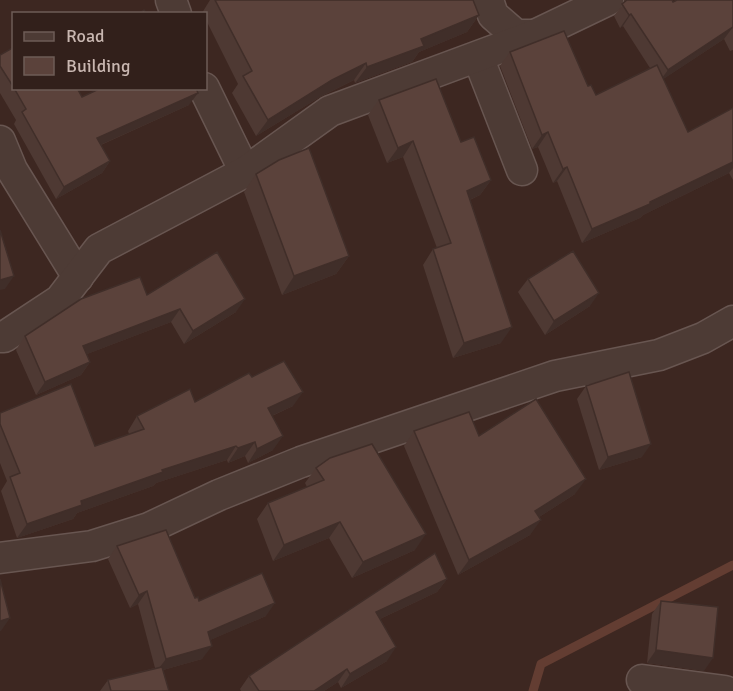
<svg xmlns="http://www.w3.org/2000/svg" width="733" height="691" viewBox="0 0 733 691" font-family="Signika,sans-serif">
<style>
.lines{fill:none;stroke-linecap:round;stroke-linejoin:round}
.stream{stroke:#633d32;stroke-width:9}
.street-casing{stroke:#685651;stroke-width:33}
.street{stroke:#4d3b35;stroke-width:30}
.wall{fill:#4e3933}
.shaded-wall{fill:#402e29}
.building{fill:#5b423b;stroke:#402e29;stroke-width:1.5}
</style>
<rect width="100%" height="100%" fill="#3d2721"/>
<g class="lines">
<path class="stream" d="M533 691 541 664 733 565"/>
<defs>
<g id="street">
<path d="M171 0 176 14"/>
<path d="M488 0 493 15 516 35H535"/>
<path d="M478 57 522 170"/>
<path d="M204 88 245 172"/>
<path d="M0 141 12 170 78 277"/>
<path d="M0 337H4L60 300 99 249 245 172 330 111 535 35 608 0"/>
<path d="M0 558 92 546 149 528 219 495 301 462 555 376 659 355 703 338 733 321"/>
<path d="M642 680 725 691"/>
</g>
</defs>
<use href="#street" class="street-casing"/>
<use href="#street" class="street"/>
</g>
<g class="wall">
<path d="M210 0H473L479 15 467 32 419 52 412 62 355 83 354 80 320 97 256 136 232 93 238 84 206 20V14H202V13Z"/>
<path d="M624 0H672L673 2 733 0V50L730 51 724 39 663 79 688 132 733 108V180L729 173 643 215 640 218 582 243 557 181 553 183 538 147 532 149 500 66 510 52 588 86 596 95 650 68 623 26 620 28 614 16 624 3Z"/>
<path d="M0 55 82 97 189 105 101 145 110 161 102 173 56 199 14 124 16 120 0 93Z"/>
<path d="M379 100 461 142 491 180 480 195 470 200 501 343 453 358 423 265 433 249 437 248 403 157 387 163 368 115Z"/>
<path d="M256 174 349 256 336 274 282 295 244 192Z"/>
<path d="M528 279 590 306 545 335 518 292Z"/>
<path d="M147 295 236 312 184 344 171 322 87 354 90 362 81 375 36 395 16 350 25 336Z"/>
<path d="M252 377 293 406 272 416 273 450 248 463 245 456 228 463 227 460 156 483 153 486 77 513 73 519 17 538 1 491 7 481 0 463V413L95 446 129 434 128 431 137 416 195 402Z"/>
<path d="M586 386 642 457 599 470 577 399Z"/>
<path d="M414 431 479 436 575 494 539 517 530 535 458 575 404 446Z"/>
<path d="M316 468 415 550 352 578 329 538 273 561 257 519 268 503 307 487 305 483Z"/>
<path d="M117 546 199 601 266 616 210 640 202 659 163 670 169 691H100L108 680 155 668 138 604 130 608 108 559Z"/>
<path d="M447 579 437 592 380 619 387 661 341 688 338 682 324 691H241L240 689 249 676Z"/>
<path d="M661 601 704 671 647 663 652 614Z"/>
</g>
<g class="shaded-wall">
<path d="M631 14 623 26 620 28 629 15Z"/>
<path d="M479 15 467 32 419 52 412 62 355 83 367 67 421 39Z"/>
<path d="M733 27 724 39 659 82 668 70Z"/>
<path d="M366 63 354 80 320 97 256 136 268 120 332 80Z"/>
<path d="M198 93 189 105 89 150 97 138Z"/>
<path d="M548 132 538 147 532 149 542 135Z"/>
<path d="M413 141 403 157 387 163 398 148Z"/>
<path d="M110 161 102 173 56 199 64 187Z"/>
<path d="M733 162V168L729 173 643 215 640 218 582 243 592 229Z"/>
<path d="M567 167 557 181 553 183 563 169Z"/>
<path d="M491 180 480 195 456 206 467 191Z"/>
<path d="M349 256 336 274 282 295 294 276Z"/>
<path d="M14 276 5 289 0 290V280Z"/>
<path d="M599 293 590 306 545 335 554 321Z"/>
<path d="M245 299 236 312 184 344 193 331Z"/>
<path d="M180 309 171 322 74 359 83 346Z"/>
<path d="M512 327 501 343 453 358 464 343Z"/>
<path d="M90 362 81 375 36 395 45 382Z"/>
<path d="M303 392 293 406 258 422 268 408Z"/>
<path d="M283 436 273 450 248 463 257 449Z"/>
<path d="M255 442 245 456 228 463 238 448Z"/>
<path d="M651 444 642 457 599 470 608 457Z"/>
<path d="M236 446 227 460 156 483 153 486 77 513 73 519 17 538 27 524 81 501 162 470Z"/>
<path d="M586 479 575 494 525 526 535 511Z"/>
<path d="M541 520 530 535 458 575 469 560Z"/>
<path d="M340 522 329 538 273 561 284 545Z"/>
<path d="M426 534 415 550 352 578 363 562Z"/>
<path d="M447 579 437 592 367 625 376 612Z"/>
<path d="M147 591 138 604 130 608 139 595Z"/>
<path d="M275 603 266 616 199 645 208 632Z"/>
<path d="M10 618 1 631H0V621Z"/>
<path d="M212 646 202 659 156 672 166 659Z"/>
<path d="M396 647 387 661 341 688 350 674Z"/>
<path d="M656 650 713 658 704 671 647 663Z"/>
<path d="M347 669 338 682 324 691H314Z"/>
</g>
<g class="building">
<path d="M215 0H473L479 15 421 39 424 46 367 67 366 63 332 80 268 120 243 76 252 71Z"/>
<path d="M627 0H672L673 2 677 0H733V28V27L668 70 631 14 629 15 622 4Z"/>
<path d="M144 10 147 14H138Z"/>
<path d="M564 31 588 86 591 85 596 95 657 65 688 132 733 108V162L650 202V204L592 229 567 167 563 169 548 132 542 135 510 52Z"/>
<path d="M14 47V88L0 66V55Z"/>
<path d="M436 79 461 142 474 137 491 180 467 191 512 327 464 343 433 249 451 243 413 141 398 148 379 100Z"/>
<path d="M14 88H77L82 97 101 88H196L198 93 97 138 110 161 64 187 22 112 26 109Z"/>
<path d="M309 148 349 256 294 276 256 174 279 160Z"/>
<path d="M0 230 14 276 0 280Z"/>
<path d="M573 251 599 293 554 321 528 279Z"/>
<path d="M217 252 245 299 193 331 180 309 83 346 90 362 45 382 25 336 81 299 140 277 147 295Z"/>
<path d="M284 361 303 392 268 408 283 436 257 449 255 442 238 448 236 446 162 470 163 472 81 501 82 505 27 524 10 477 20 473 0 424V413L71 384 95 446 144 429 137 416 190 389 195 402 249 373 252 377Z"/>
<path d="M629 372 651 444 608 457 586 386Z"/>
<path d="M536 399 586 479 535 511 541 520 469 560 414 431 469 412 479 436Z"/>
<path d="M372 444 426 534 363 562 340 522 284 545 268 503 324 480 316 468 330 458Z"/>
<path d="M166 530 195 598 198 597 199 601 262 573 275 603 208 632 212 646 166 659 147 591 139 595 117 546Z"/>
<path d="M435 553 447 579 376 612 396 647 350 674 347 669 314 691H259L249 676Z"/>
<path d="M0 579 10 618 0 621Z"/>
<path d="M661 601 718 607 713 658 656 650Z"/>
<path d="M162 667 169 691H111L108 680Z"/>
</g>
<rect x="12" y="12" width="195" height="78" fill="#32201b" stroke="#6e5c57" stroke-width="1.5"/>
<rect x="24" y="32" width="30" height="9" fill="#4d3b35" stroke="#6e5c57" stroke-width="1.5"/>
<text x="66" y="42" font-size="18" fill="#c9b7b1">Road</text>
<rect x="24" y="57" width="30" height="18" fill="#5b423b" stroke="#6e5c57" stroke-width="1.5"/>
<text x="66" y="72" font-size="18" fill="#c9b7b1">Building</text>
</svg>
